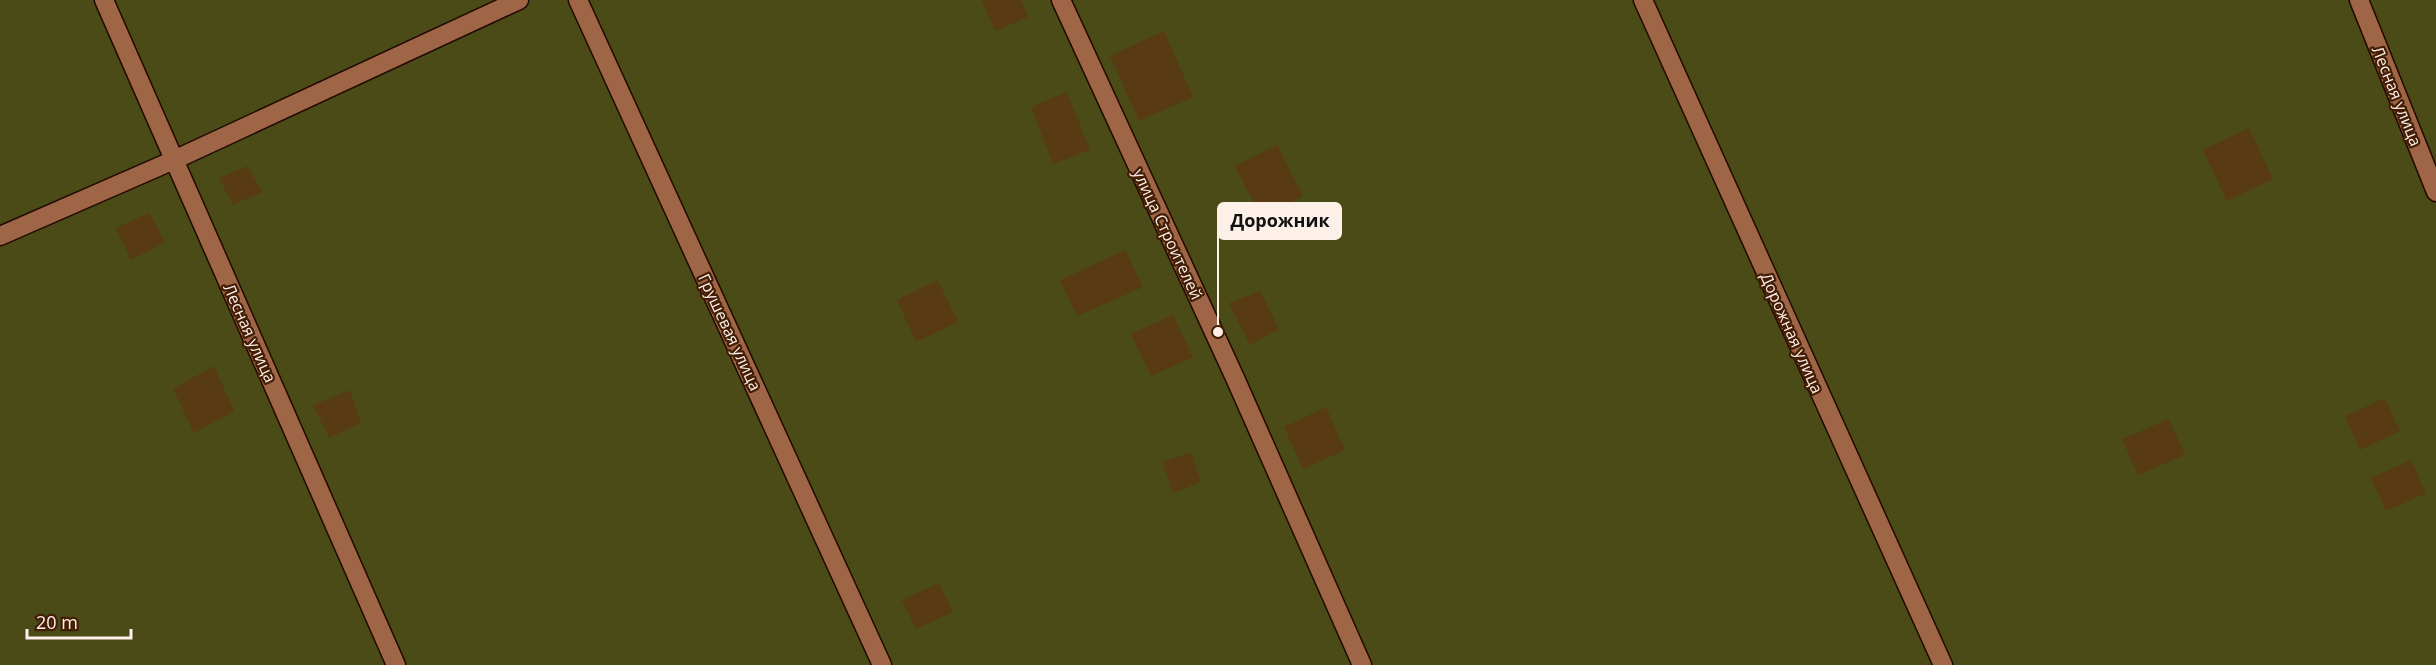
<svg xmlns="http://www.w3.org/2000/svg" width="2436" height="665" viewBox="0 0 2436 665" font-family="'Open Sans',sans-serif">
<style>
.green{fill:#4a4b16}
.building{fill:#593b13}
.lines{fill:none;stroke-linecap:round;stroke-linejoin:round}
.minor-casing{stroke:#230900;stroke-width:21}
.minor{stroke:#9e6646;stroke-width:18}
.labels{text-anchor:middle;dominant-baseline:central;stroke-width:4.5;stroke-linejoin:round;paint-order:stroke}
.street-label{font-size:16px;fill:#fdf0e9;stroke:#431d04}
.leader{fill:none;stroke:#fdf0e9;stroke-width:2}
.callout-dot{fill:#fdf0e9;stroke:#431d04;stroke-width:2}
.callout{fill:#fdf0e9;stroke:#fdf0e9;stroke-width:2}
.callout-label{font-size:18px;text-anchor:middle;font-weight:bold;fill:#111}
</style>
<rect width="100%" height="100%" fill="#431d04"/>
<rect class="green" x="0" y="0" width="2436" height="665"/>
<g class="building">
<path d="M982 0H1021L1028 17 995 31Z"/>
<path d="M1164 31 1193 97 1139 121 1110 56Z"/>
<path d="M1067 92 1090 150 1053 164 1031 107Z"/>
<path d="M2249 128 2273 179 2227 201 2203 150Z"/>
<path d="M1277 145 1303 196 1261 217 1235 166Z"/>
<path d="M247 166 263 192 233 205 219 178Z"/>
<path d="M149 213 165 242 131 260 116 228Z"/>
<path d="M1125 250 1143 287 1077 316 1060 280Z"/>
<path d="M938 280 958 322 916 342 897 300Z"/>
<path d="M1260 291 1279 329 1250 345 1229 303Z"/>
<path d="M1173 315 1193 357 1151 376 1131 334Z"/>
<path d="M214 366 234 411 194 433 173 389Z"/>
<path d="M350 390 361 423 329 438 313 405Z"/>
<path d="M2385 398 2400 431 2360 450 2345 416Z"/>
<path d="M1326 407 1345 450 1303 469 1284 427Z"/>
<path d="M2169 419 2185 455 2138 475 2122 439Z"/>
<path d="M1191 452 1201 482 1173 493 1162 462Z"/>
<path d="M2411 460 2426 493 2386 511 2371 478Z"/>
<path d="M939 583 953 612 916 629 902 600Z"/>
</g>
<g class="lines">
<defs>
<g id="minor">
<path d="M104 0 396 665"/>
<path d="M578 0 882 665"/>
<path d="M1061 0 1235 378 1362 665"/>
<path d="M1643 0 1943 665"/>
<path d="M2359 0 2436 192"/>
<path d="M0 236 174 160 519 0"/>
</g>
</defs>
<use href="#minor" class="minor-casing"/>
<use href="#minor" class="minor"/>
</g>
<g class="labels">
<g class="street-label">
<text transform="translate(2397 96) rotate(68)">Лесная улица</text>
<text transform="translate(1168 234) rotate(65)">улица Строителей</text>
<text transform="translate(730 332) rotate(65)">Грушевая улица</text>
<text transform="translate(250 333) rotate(66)">Лесная улица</text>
<text transform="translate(1792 333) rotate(66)">Дорожная улица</text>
</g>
</g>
<path class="leader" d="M1218 332L1218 221"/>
<circle class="callout-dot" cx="1218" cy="332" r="6"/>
<rect class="callout" x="1218" y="203" width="123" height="36" rx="6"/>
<g class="callout-label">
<text x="1280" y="227">Дорожник</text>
</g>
<path d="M27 629v9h104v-9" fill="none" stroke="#fdf0e9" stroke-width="3"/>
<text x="36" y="629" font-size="18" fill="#fdf0e9" stroke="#431d04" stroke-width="4.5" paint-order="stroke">20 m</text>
</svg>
